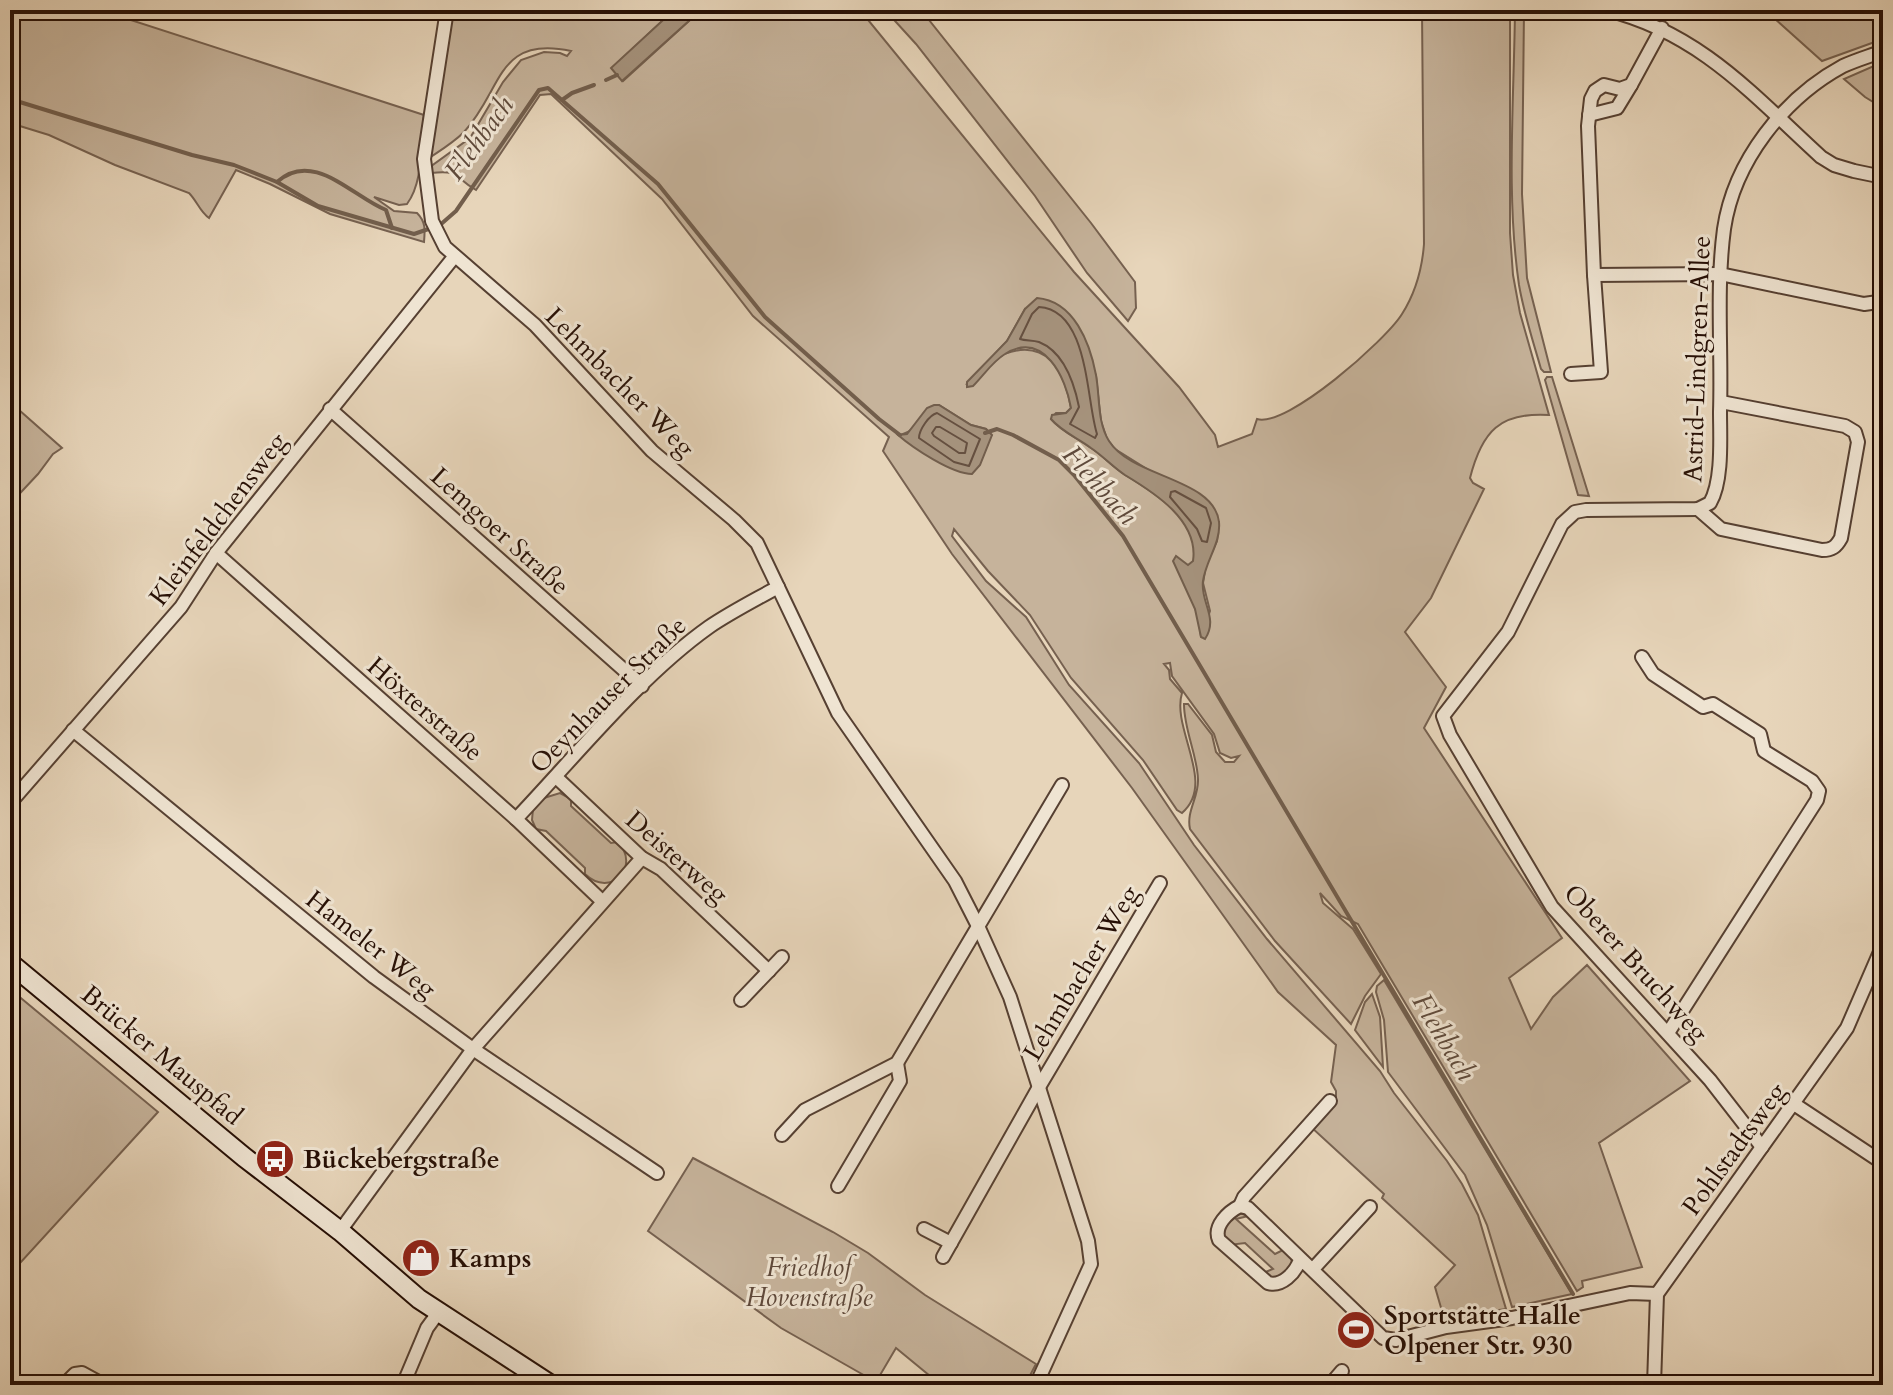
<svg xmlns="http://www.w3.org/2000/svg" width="1893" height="1395" viewBox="0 0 1893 1395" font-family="Cardo,serif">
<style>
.green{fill:#c6b39b;stroke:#766150;stroke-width:2;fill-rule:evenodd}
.water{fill:#a5927c;stroke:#725e4c;stroke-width:2}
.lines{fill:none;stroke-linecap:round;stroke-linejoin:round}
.shore{stroke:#665040;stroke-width:2}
.stream{stroke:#725e4c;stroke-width:4}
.minor-casing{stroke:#564032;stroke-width:16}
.secondary-casing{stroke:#260f05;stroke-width:22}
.minor{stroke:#efe4d2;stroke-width:12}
.secondary{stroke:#efe4d2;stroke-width:18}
.labels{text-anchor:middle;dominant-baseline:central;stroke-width:6;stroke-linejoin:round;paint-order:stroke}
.street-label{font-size:26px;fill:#260f05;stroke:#efe4d2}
.poi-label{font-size:26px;font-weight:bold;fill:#260f05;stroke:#efe4d2;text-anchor:start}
.park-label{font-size:26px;font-style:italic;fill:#5e483a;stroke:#efe4d2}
.water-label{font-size:28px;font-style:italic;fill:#5f4a3b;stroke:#efe4d2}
</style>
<rect width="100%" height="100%" fill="#e7d5ba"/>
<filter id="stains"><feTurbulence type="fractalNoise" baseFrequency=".0025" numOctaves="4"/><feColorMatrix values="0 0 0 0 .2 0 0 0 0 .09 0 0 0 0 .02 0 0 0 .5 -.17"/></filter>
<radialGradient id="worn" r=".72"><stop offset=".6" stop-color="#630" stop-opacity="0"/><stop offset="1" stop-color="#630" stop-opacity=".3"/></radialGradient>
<g class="green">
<path d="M10 10H100L424 115C420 145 424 181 407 204L399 205 374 197 394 211 417 213C426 222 425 230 424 242L330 214 270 184 236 170 209 218C200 212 197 201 189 193L115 165 49 135 10 123Z"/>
<path d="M452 10H674L612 68 623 81 701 10H860L1074 272 1179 387 1215 435 1218 447 1252 434 1257 419C1287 428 1386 340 1402 314 1416 292 1422 270 1424 244L1422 10H1510V233L1513 275 1520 313 1549 415C1500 412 1482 431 1470 478L1473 483 1484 489 1431 598 1405 632 1446 687 1424 728 1562 938 1509 978 1531 1029 1553 997 1587 965 1690 1081 1599 1143 1642 1267 1582 1281 1583 1287 1577 1291 1358 924 1341 916 1320 893 1323 903 1353 929 1381 974 1365 996 1351 1024 1275 941 1190 829C1186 811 1199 797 1198 779 1197 754 1184 730 1184 704H1188L1212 735 1216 752 1225 762H1234L1239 756 1231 758 1220 753 1214 734 1172 676 1170 663 1164 664 1169 670 1170 679 1182 693C1171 729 1217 783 1182 813L1177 810 1143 760 1071 678 1030 615 988 571 954 529 952 536 986 581 1026 617 1069 685 1139 763 1194 845 1267 939 1380 1071 1394 1093 1447 1161 1462 1184 1478 1215 1506 1309 1444 1318 1435 1287 1455 1265 1382 1198 1384 1194 1311 1127 1336 1098V1091L1331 1082 1336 1045 1278 992 1132 788 952 554 883 451 889 437 753 316 662 199 551 94 540 95 476 190C453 177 462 170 431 173L430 167 470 138 503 82 521 60 544 52 560 53 567 56 571 51C496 35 503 90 464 132 453 143 441 150 429 158ZM1025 309 1081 333 1096 376 1101 421 1107 439 1115 449 1155 474 1219 522 1217 541 1206 565 1203 583 1210 611 1201 637 1199 621 1181 561 1188 566 1194 561C1199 520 1155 493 1125 475 1113 467 1103 456 1091 448 1078 438 1062 432 1051 419L1056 413H1066L1071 408C1064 370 1047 338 1004 354L966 385 1007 341ZM939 405 971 425 986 429 991 435 917 447 899 435C919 432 919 411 939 405Z"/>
<path d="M885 10H921L1091 223 1135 282 1136 308 1128 321 1087 273 1035 196 916 44Z"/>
<path d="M1515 10H1524L1522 194 1527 278 1551 372H1544L1541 369C1533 341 1524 314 1519 285 1506 196 1514 101 1515 10Z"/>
<path d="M1765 10H1883V39L1822 61Z"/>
<path d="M1883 62V108L1865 97 1844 79Z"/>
<path d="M1547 377H1552L1589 496 1578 495 1545 380Z"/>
<path d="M10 402 62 448 53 454 38 474 10 504Z"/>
<path d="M560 793 571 799V806L611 843 618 842C641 866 611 899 585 874V868L546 831 536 829 532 820 533 809 544 798Z"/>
<path d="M1384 980 1572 1294 1512 1307 1487 1225 1465 1175 1388 1072 1384 1020 1376 992 1377 986Z"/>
<path d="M10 989 158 1112 10 1274Z"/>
<path d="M1372 994 1380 1017 1383 1067 1355 1030 1365 1002Z"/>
<path d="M693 1158 833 1232 868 1253 925 1295 1036 1364 1025 1385H941L896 1348 876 1382 781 1328 648 1231Z"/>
<path d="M1240 1213 1248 1216 1236 1219 1275 1254 1285 1249 1291 1256 1292 1264 1281 1276 1271 1278 1263 1273 1273 1269 1245 1243 1229 1245 1224 1239 1223 1227Z"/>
</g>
<g class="water">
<path d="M674 10H701L622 81 611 68Z"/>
<path d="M1037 298C1074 301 1090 343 1096 375 1100 397 1097 422 1109 441 1132 478 1214 478 1219 522 1221 543 1206 560 1203 581 1200 602 1219 618 1205 639L1201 637 1195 609 1173 561 1176 556 1188 565 1193 561C1199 521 1155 493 1125 475 1113 467 1103 456 1091 448 1078 438 1062 432 1051 419L1052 415 1066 413 1071 408C1066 378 1044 330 1005 354 993 361 983 376 973 386L967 387V382L1007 341 1025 309Z"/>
<path d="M934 405H939L971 425 986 429 992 435 980 465 972 474C952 474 913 448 898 435L907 434 927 408Z"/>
</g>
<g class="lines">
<g class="shore">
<path d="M1039 307C1089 310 1086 400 1097 434L1095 438 1070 424 1079 407C1074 382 1064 352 1039 342 1032 340 1026 341 1020 339L1032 314Z"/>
<path d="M937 413 980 439 969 466 954 462 919 438C919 430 929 415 937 413Z"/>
<path d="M936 427H940L967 443 965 453H959L934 436 932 433Z"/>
<path d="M1175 491 1206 508 1211 523 1207 542 1202 541 1197 529 1170 497 1171 492Z"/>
</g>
<g class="stream">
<path d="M606 80 617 75"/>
<path d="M10 99 192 155 234 165 277 182 318 206 414 234 440 225 456 211 539 90 548 88 658 184 765 317 879 419 900 435"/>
<path d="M562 100 572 93 594 85"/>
<path d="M277 182C313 149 353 197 386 210L392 228"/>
<path d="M985 433 997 429 1013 435 1059 460 1074 475 1123 536 1573 1294"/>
</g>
<defs>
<g id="minor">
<path d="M447 10 424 159 432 221 445 247 535 325 652 451 734 520 757 543 838 713 955 881 978 926 1010 997 1088 1241 1091 1264 1036 1385"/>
<path d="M1607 10C1700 33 1753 95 1821 157L1834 165 1854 171 1883 177"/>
<path d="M1589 115 1617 108 1631 85"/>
<path d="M1594 275 1720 274 1864 304 1878 302 1883 296"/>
<path d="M1571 374 1601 372 1594 275 1588 126 1591 99 1595 91 1604 85 1620 89 1631 85 1662 28"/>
<path d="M330 409 642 686"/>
<path d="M1698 509 1721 529 1822 550C1832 550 1836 547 1841 538L1858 442 1855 432 1845 426 1721 402"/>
<path d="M216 553 516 819 602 901"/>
<path d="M1642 657 1653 674 1703 707 1713 704 1760 734 1764 751 1812 781 1819 791 1817 800 1668 1033"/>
<path d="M73 730 374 977 473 1049 657 1173"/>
<path d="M556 777 642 858 661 869 769 971"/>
<path d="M10 803 181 607 216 553 454 257"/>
<path d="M516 819C575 757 640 676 709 627 731 612 755 600 778 587"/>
<path d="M741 1000 782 957"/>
<path d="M1794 1104 1883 1163"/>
<path d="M782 1135 805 1110 897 1063 1062 785"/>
<path d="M1762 1147 1710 1080 1552 907 1450 735 1443 716 1508 632 1562 524 1575 512 1586 510 1698 509 1710 503C1723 481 1720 437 1720 412 1722 351 1716 289 1724 229 1734 161 1784 98 1843 66 1856 60 1870 56 1883 51"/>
<path d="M838 1186 900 1081 897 1063"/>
<path d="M1240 1206 1244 1197 1330 1101"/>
<path d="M924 1229 951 1243"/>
<path d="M340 1231 473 1049 642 858"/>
<path d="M943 1257 1039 1087 1160 883"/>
<path d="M1300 1260C1295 1273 1282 1287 1268 1283L1219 1240C1213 1226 1228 1212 1240 1206L1248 1208 1383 1338 1396 1340 1446 1327 1512 1318 1630 1293 1657 1294"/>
<path d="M1313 1269 1370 1207"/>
<path d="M64 1385 75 1374 82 1373 104 1385"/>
<path d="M403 1385 427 1328 438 1313"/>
<path d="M1330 1385 1342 1371"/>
<path d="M1654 1385 1657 1294 1847 1028 1883 945"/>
</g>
<path id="secondary" d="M10 963 244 1157 340 1231 419 1299 551 1385"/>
</defs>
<use href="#minor" class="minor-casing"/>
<use href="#secondary" class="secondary-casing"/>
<use href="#minor" class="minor"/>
<use href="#secondary" class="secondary"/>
</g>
<defs>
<symbol id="bus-disc" viewBox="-11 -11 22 22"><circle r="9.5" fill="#8f2418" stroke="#efe4d2"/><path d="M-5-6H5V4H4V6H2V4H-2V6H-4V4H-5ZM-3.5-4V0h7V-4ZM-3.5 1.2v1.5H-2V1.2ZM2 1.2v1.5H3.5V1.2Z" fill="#fff"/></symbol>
<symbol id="shop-disc" viewBox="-11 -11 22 22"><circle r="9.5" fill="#8f2418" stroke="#efe4d2"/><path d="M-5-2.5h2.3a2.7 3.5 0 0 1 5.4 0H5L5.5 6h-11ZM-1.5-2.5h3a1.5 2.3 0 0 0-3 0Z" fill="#fff"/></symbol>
<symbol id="stadium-disc" viewBox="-11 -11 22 22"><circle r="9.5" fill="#8f2418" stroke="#efe4d2"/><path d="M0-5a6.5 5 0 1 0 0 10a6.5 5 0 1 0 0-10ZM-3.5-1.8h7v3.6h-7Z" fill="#fff"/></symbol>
</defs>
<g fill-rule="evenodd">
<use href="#bus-disc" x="253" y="1137" width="44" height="44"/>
<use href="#shop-disc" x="399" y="1236" width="44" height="44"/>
<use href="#stadium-disc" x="1334" y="1308" width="44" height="44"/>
</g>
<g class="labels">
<g class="street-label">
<text transform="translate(1697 359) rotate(-88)">Astrid-Lindgren-Allee</text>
<text transform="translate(620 382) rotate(45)">Lehmbacher Weg</text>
<text transform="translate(218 519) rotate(-53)">Kleinfeldchensweg</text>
<text transform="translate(500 531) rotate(42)">Lemgoer Straße</text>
<text transform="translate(608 695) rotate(-45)">Oeynhauser Straße</text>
<text transform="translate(425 709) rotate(41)">Höxterstraße</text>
<text transform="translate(677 857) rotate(41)">Deisterweg</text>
<text transform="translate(371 944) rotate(38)">Hameler Weg</text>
<text transform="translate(1636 963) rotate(48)">Oberer Bruchweg</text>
<text transform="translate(1081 973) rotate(-59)">Lehmbacher Weg</text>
<text transform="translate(162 1055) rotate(40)">Brücker Mauspfad</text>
<text transform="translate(1734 1149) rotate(-54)">Pohlstadtsweg</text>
</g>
<g class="poi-label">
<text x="303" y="1159">Bückebergstraße</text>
<text x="449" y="1258">Kamps</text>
<text x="1384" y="1315">Sportstätte Halle<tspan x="1384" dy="30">Olpener Str. 930</tspan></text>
</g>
<g class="park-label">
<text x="809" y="1267">Friedhof<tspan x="809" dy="30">Hovenstraße</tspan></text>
</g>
<g class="water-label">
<text transform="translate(479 138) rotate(-54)">Flehbach</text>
<text transform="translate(1100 485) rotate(48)">Flehbach</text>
<text transform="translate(1444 1037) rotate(59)">Flehbach</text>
</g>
</g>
<rect width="1893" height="1395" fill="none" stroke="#e7d5ba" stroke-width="40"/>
<rect x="12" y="12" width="1869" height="1371" fill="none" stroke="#260f05" stroke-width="4"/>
<rect x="20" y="20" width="1853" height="1355" fill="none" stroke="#260f05" stroke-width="2"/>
<rect width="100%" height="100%" filter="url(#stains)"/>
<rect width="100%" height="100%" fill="url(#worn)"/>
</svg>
